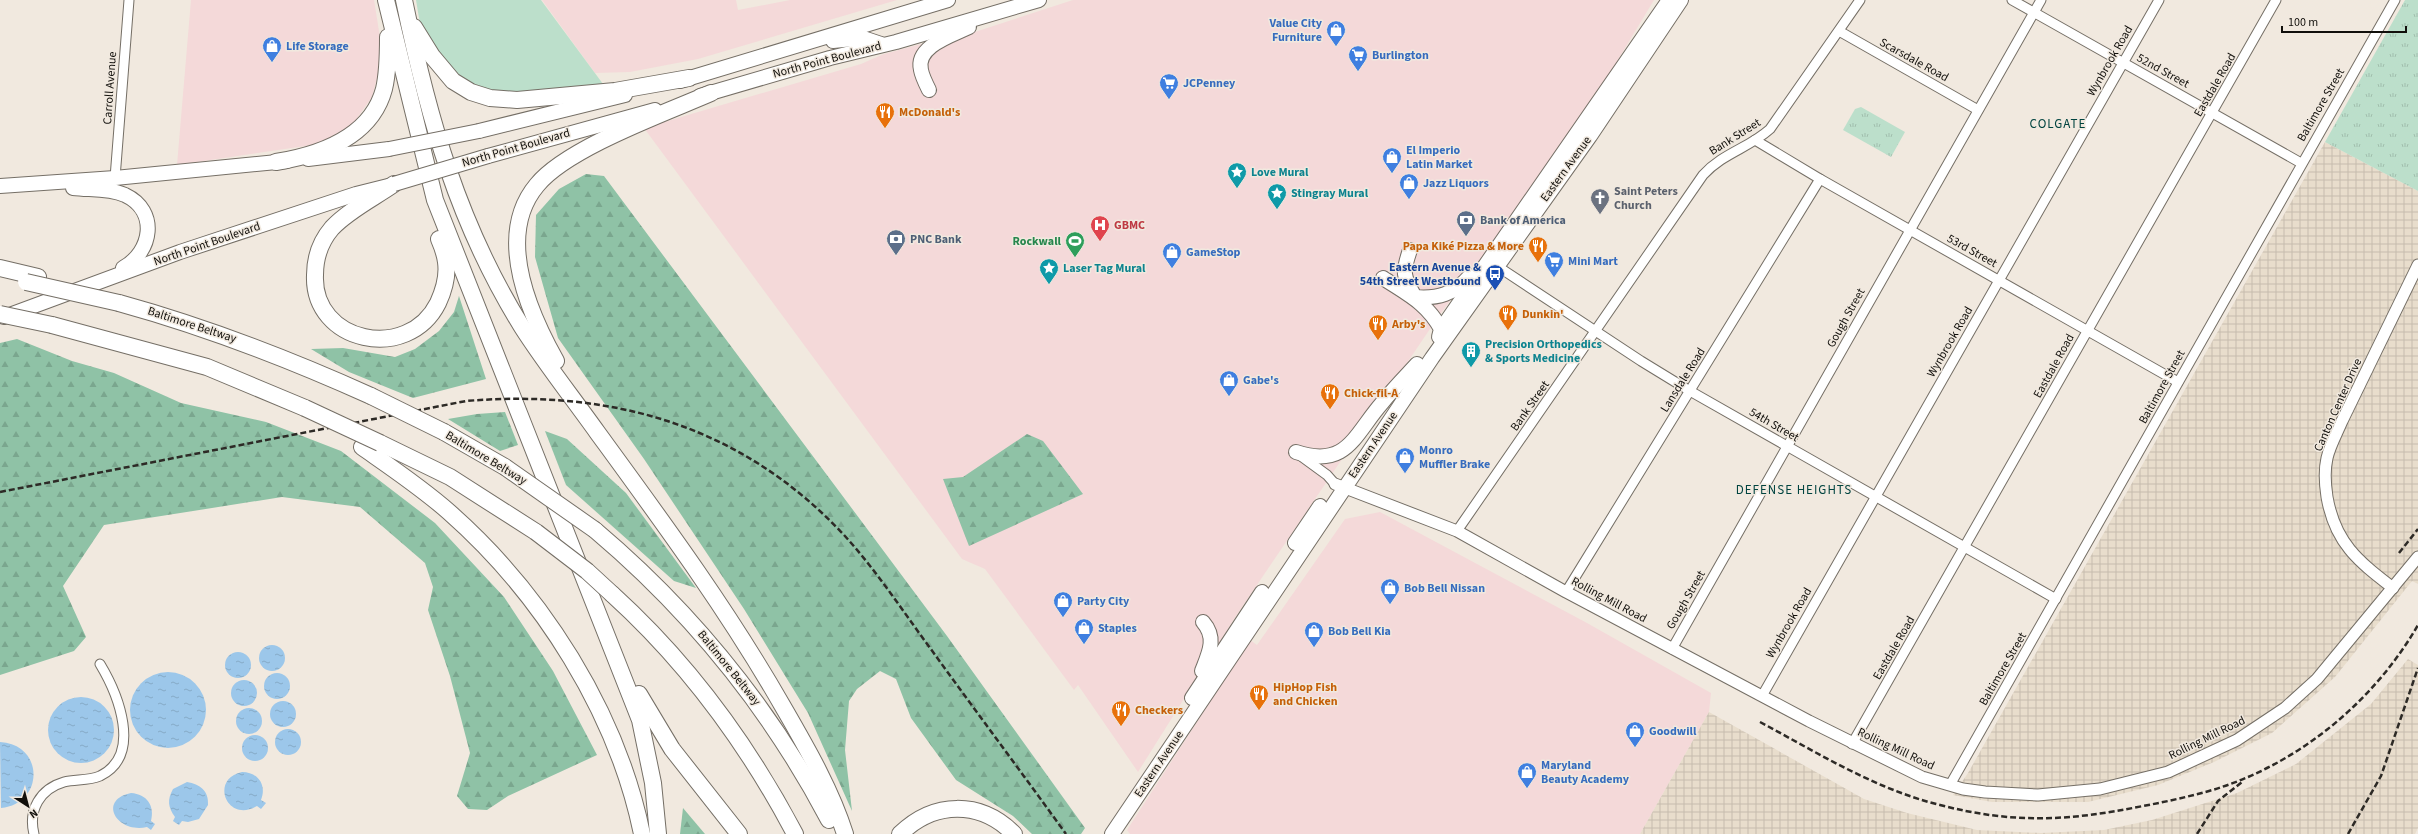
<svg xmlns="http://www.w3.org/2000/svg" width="2418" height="834" viewBox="0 0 2418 834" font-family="'Source Sans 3',sans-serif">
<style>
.commercial{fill:#f4d9d9}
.industrial{fill:url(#industrial-grid)}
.grass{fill:#bcdfcb}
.forest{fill:url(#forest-firs)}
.park{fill:url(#park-tufts)}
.water{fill:url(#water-ripples)}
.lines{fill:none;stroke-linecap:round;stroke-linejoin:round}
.minor-casing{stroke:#756f66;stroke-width:11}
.tertiary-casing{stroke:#756f66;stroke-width:13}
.primary-casing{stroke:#756f66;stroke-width:16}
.motorway-casing{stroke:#756f66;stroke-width:18}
.minor{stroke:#fff;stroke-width:9}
.tertiary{stroke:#fff;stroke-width:11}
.primary{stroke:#fff;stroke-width:14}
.motorway{stroke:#fff;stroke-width:16}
.rail{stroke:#2d2a26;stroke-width:2.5;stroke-dasharray:6 3;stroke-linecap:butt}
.primary-bridge-casing{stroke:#756f66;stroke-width:16;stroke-linecap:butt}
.motorway-bridge-casing{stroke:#756f66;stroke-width:18;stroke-linecap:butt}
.primary-bridge{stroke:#fff;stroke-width:14}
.motorway-bridge{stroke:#fff;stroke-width:16}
.labels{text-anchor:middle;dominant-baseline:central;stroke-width:3;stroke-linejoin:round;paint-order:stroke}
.shop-label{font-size:12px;font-weight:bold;fill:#366cbe;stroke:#f1e9df;text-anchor:start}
.street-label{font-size:12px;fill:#110f0b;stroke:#f1e9df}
.food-label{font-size:12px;font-weight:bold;fill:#c56008;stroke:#f1e9df;text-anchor:start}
.culture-label{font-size:12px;font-weight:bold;fill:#0d838f;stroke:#f1e9df;text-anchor:start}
.worship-label{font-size:12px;font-weight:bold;fill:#5b616d;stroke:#f1e9df;text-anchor:start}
.service-label{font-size:12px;font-weight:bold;fill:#4e5e75;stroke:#f1e9df;text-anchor:start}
.health-label{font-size:12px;font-weight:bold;fill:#be3a42;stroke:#f1e9df;text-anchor:start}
.leisure-label{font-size:12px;font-weight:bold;fill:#27864d;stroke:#f1e9df;text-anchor:end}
.transit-label{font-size:12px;font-weight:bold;fill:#164399;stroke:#f1e9df;text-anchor:end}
.neighbourhood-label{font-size:13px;letter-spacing:1px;fill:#014440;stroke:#f1e9df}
</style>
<defs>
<pattern id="industrial-grid" width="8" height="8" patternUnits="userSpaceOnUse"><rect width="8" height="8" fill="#e8ddcc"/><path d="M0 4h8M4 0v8" fill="none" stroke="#c6bcae"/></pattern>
<pattern id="forest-firs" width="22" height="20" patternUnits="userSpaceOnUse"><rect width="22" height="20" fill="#8fc2a6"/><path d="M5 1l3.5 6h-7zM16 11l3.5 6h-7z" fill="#7aa68e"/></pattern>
<pattern id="park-tufts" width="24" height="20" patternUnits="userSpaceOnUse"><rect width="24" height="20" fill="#bcdfcb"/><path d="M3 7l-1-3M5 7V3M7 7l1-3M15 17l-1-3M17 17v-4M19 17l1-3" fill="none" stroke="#a1bead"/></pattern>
<pattern id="water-ripples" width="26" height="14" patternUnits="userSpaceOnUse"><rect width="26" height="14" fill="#9cc7ea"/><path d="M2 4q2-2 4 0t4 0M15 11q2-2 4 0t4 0" fill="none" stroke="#85aac7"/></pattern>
</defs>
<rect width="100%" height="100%" fill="#f1e9df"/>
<g class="commercial">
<path d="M191 0H374L383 56 372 97 353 124 319 144 177 165Z"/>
<path d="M542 0H736L738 10 790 0H897L698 59 630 72 595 73Z"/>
<path d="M1073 0H1654L1578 126 1436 320 1236 616 1138 772 1078 685 1074 690 985 569 962 559 644 128 861 64 884 54 925 43H941Z"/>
<path d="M1380 512 1587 623 1711 693 1709 712 1640 834H1130L1127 830 1250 640 1257 645 1345 519Z"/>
</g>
<g class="industrial">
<path d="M2325 142 2418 191V584L2412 581 2335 677 2272 733 2214 762 2158 785 2088 802H1992L1953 795 1968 773Z"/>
<path d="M2408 659 2418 665V828L2415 834H1640L1709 712 1864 799 1907 813 1977 830 2041 833 2104 830 2152 820 2237 793 2296 764 2371 704Z"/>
</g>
<path class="grass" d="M416 0H541L603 84 501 95 461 83 429 48 419 18Z"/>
<g class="forest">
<path d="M586 174 604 176 947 636 1085 828 1081 834H1032L1013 816 956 780 911 718 896 679 880 671 857 689 849 701 845 750 852 811 808 713 744 609 644 459 558 338 535 257 536 215 559 189Z"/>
<path d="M459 296 486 379 413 398 349 372 311 349 343 348 395 357 415 349 439 331 454 312Z"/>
<path d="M17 339 72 361 114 373 181 403 266 422 341 451 435 523 504 597 553 671 597 755 508 796 487 810 468 809 457 796 470 753 450 676 428 610 433 587 425 563 360 507 282 497 104 525 63 586 86 637 74 651 0 675V343Z"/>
<path d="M505 412 518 445 500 451 448 419 477 414Z"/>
<path d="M545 431 567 439 626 493 696 588 674 581 566 485Z"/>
<path d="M1027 434 1043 441 1083 494 969 546 943 479 963 477Z"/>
<path d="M683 808 705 834H680Z"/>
</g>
<g class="park">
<path d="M2405 0H2418V191L2325 142Z"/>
<path d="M1861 107 1905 132 1891 157 1843 130 1855 109Z"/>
</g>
<g class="water">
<circle cx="272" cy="658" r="13"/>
<circle cx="238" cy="665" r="13"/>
<circle cx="168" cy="710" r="38"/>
<circle cx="277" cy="686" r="13"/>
<circle cx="244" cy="693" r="13"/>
<circle cx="81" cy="730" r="33"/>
<circle cx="283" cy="714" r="13"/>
<circle cx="249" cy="721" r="13"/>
<circle cx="288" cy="742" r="13"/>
<circle cx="255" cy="748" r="13"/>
<path d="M0 742C44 744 45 803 1 808Z"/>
<path d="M242 772C258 772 267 785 261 800L266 803 261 809 257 806C227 824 209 779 242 772Z"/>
<path d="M187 782C200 784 209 791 208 805L199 819 188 822 182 821 179 825 173 821 175 817C168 807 167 800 173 789Z"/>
<path d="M131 793C147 794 155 806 151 821L155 824 151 830 147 827C117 834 97 800 131 793Z"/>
</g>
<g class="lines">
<defs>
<g id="minor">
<path d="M2012 0 2301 163"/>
<path d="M1839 31 1978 110"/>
<path d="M1755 140 1820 179 2178 382"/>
<path d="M115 178 129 0"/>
<path d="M1494 264 1641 361 1690 391 2056 599"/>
<path d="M1301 456 1327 475 1335 484"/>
<path d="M1457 531 1703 175C1723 153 1749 148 1770 129L1860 0"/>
<path d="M1566 592 1820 179"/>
<path d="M1672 649 2041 0"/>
<path d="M1762 696 2159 0"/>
<path d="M1852 744 2276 0"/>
<path d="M1950 785 2395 0"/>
<path d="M34 834C28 810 40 789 64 782 75 779 88 781 100 776 143 755 118 694 100 664"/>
</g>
<g id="tertiary">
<path d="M1335 484 1457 531 1566 592 1809 721 1922 777 1963 789 1985 792 2038 795 2100 789 2168 772 2237 740 2285 708 2317 679 2418 557"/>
<path d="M2393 588C2358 561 2335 543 2327 497 2325 484 2324 471 2327 458 2330 445 2337 433 2342 421L2418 265"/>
</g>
<g id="primary">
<path d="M833 41 863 38 881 44"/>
<path d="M680 81 948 0"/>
<path d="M929 90C926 84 922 76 921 70 915 46 953 35 969 27"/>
<path d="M700 96 830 58 896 42 1039 0"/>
<path d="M479 131 625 95"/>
<path d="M488 156 655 110"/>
<path d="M308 159 389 149"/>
<path d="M0 186 115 178 287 161"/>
<path d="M73 188C90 190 109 188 125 195 159 211 152 252 123 268"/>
<path d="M1410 250C1402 273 1403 276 1415 297 1438 299 1454 294 1470 276"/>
<path d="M1383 278C1407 294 1427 303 1441 329L1439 337"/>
<path d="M4 317 180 252 356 194 388 186"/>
<path d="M1444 325 1669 0"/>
<path d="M1296 452C1347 469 1354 435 1382 403 1393 389 1405 377 1417 364"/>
<path d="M1295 543 1320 506"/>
<path d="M1202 671C1209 653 1217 638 1203 622"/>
<path d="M1192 698 1262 592"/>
<path d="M1112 834 1432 358 1590 136 1681 0"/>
</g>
<g id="motorway">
<path d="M386 0 435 200 640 720 653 783 658 834"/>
<path d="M404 0C428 117 458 224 522 327 545 363 572 397 597 432 662 521 727 609 782 705 805 745 831 789 845 834"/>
<path d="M414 27 432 56 453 81 471 92 490 98 517 100 615 91 689 78"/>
<path d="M276 162C319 155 371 138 384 89 388 72 388 55 388 37"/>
<path d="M394 184C374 198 349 210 332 228 320 242 315 257 315 275 312 343 408 363 438 303 444 290 448 276 446 262 445 254 442 246 439 239"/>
<path d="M0 268 38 277"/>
<path d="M119 303C206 327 289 359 371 396"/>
<path d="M52 325 207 367 305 408"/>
<path d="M556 361C528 311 495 235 537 185 567 148 665 113 711 93"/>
<path d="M444 432 505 467"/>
<path d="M380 443 450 477 536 532"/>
<path d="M362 447C392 468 422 488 449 512 542 594 617 712 642 834"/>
<path d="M595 530C692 612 770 708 829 820"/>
<path d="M612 594C687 662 748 745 795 834"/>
<path d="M639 694 672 749 739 834"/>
<path d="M900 834C934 801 980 800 1014 834"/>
</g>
</defs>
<use href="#minor" class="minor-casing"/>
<use href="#tertiary" class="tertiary-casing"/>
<use href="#primary" class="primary-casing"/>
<use href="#motorway" class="motorway-casing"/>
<use href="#minor" class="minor"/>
<use href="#tertiary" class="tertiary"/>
<use href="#primary" class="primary"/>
<use href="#motorway" class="motorway"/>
<g class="rail">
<path d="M0 492 466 401C612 389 741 425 844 535 877 571 904 613 933 652 977 713 1022 773 1066 834"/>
<path d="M2399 553 2418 529"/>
<path d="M1760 722C1818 753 1875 789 1940 805 2013 824 2069 821 2143 806 2165 802 2187 797 2209 791 2296 766 2373 703 2418 625"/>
<path d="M2197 834 2218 801 2242 782"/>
<path d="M2348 834 2381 776 2418 668"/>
</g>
<defs>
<g id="primary-bridge">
<path d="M389 149 479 131"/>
<path d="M394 184 488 156"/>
</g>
<g id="motorway-bridge">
<path d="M26 282 119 303"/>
<path d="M0 314 52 325"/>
<path d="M371 396 444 432"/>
<path d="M305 408 380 443"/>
<path d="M505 467 595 530"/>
<path d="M536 532 587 571 612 594"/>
</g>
</defs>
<use href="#primary-bridge" class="primary-bridge-casing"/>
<use href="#motorway-bridge" class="motorway-bridge-casing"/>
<use href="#primary-bridge" class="primary-bridge"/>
<use href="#motorway-bridge" class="motorway-bridge"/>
</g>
<defs>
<symbol id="shop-pin" viewBox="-11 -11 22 30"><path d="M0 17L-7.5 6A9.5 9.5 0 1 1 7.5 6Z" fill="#3f7fe0" stroke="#f1e9df"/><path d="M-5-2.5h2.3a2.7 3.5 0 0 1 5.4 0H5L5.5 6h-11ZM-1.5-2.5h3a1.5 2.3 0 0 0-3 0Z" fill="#fff"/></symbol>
<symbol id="supermarket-pin" viewBox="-11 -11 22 30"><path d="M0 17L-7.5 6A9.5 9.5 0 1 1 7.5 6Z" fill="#3f7fe0" stroke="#f1e9df"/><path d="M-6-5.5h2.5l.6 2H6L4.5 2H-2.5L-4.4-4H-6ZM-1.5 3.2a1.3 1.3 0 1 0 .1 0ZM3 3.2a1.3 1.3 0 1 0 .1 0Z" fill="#fff"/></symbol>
<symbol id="restaurant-pin" viewBox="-11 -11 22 30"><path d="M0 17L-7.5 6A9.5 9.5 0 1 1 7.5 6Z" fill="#e8710a" stroke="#f1e9df"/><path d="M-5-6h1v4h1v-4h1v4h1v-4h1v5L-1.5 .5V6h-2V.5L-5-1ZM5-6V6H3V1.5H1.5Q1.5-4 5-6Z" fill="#fff"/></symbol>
<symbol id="sight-pin" viewBox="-11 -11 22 30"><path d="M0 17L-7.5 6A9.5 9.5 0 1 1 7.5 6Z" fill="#0f9aa8" stroke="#f1e9df"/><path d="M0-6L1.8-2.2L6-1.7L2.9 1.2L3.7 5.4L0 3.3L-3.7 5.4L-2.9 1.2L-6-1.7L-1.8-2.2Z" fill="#fff"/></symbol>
<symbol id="church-pin" viewBox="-11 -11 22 30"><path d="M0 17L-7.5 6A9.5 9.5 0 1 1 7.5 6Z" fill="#6b7280" stroke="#f1e9df"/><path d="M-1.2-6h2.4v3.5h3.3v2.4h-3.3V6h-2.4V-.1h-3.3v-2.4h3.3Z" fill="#fff"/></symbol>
<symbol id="bank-pin" viewBox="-11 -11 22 30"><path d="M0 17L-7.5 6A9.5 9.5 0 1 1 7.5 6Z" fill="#5c6f8a" stroke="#f1e9df"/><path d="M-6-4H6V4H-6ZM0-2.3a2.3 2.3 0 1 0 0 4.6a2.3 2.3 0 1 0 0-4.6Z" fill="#fff"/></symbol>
<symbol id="hospital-pin" viewBox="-11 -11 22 30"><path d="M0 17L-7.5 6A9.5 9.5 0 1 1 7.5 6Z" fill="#e0444e" stroke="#f1e9df"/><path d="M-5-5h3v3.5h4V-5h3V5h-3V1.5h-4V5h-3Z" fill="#fff"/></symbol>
<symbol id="stadium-pin" viewBox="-11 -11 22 30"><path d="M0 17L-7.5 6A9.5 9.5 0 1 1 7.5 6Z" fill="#2e9e5b" stroke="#f1e9df"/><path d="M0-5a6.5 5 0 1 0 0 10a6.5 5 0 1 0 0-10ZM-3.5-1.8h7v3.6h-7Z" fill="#fff"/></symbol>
<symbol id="bus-pin" viewBox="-11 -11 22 30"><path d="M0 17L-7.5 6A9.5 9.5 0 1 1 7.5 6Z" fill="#1a4fb4" stroke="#f1e9df"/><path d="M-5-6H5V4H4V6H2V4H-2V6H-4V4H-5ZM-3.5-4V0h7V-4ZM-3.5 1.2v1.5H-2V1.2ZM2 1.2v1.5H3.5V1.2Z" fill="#fff"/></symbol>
<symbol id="building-pin" viewBox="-11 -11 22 30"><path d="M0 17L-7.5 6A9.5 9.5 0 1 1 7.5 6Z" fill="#0f9aa8" stroke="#f1e9df"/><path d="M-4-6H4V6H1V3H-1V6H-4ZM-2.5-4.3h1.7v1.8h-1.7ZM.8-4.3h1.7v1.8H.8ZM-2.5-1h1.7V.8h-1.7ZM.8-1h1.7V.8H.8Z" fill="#fff"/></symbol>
</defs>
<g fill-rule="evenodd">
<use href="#shop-pin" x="1325" y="19" width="22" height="30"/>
<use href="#shop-pin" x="261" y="35" width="22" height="30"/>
<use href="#supermarket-pin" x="1347" y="44" width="22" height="30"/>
<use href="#supermarket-pin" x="1158" y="72" width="22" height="30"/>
<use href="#restaurant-pin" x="874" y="101" width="22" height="30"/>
<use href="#shop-pin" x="1381" y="146" width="22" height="30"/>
<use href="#sight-pin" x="1226" y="161" width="22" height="30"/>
<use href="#shop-pin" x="1398" y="172" width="22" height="30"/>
<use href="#sight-pin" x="1266" y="182" width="22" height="30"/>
<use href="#church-pin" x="1589" y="187" width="22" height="30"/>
<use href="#bank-pin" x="1455" y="209" width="22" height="30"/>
<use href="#hospital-pin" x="1089" y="214" width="22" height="30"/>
<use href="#bank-pin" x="885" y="228" width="22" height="30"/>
<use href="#stadium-pin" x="1064" y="230" width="22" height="30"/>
<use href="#restaurant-pin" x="1527" y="235" width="22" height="30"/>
<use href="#shop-pin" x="1161" y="241" width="22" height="30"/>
<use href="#supermarket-pin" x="1543" y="250" width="22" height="30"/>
<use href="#sight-pin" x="1038" y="257" width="22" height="30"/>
<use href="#bus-pin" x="1484" y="263" width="22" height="30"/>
<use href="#restaurant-pin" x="1497" y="303" width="22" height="30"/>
<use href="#restaurant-pin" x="1367" y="313" width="22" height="30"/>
<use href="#building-pin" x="1460" y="340" width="22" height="30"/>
<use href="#shop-pin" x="1218" y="369" width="22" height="30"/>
<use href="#restaurant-pin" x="1319" y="382" width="22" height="30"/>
<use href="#shop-pin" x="1394" y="446" width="22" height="30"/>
<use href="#shop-pin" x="1379" y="577" width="22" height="30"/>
<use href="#shop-pin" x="1052" y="590" width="22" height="30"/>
<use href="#shop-pin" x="1073" y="617" width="22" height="30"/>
<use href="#shop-pin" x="1303" y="620" width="22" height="30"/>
<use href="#restaurant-pin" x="1248" y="683" width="22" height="30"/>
<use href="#restaurant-pin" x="1110" y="699" width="22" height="30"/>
<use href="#shop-pin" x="1624" y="720" width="22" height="30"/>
<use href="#shop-pin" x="1516" y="761" width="22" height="30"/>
</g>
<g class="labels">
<g class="shop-label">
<text x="1322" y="23" text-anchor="end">Value City<tspan x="1322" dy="14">Furniture</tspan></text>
<text x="286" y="46">Life Storage</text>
<text x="1372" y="55">Burlington</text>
<text x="1183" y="83">JCPenney</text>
<text x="1406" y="150">El Imperio<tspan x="1406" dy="14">Latin Market</tspan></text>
<text x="1423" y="183">Jazz Liquors</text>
<text x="1186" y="252">GameStop</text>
<text x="1568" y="261">Mini Mart</text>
<text x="1243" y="380">Gabe's</text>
<text x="1419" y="450">Monro<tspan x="1419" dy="14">Muffler Brake</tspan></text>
<text x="1404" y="588">Bob Bell Nissan</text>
<text x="1077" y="601">Party City</text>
<text x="1098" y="628">Staples</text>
<text x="1328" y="631">Bob Bell Kia</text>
<text x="1649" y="731">Goodwill</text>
<text x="1541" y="765">Maryland<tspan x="1541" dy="14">Beauty Academy</tspan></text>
</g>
<g class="street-label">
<text transform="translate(827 60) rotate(-15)">North Point Boulevard</text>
<text transform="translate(1914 60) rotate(29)">Scarsdale Road</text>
<text transform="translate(2110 61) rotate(-60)">Wynbrook Road</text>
<text transform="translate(2163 71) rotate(29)">52nd Street</text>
<text transform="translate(2215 85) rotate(-60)">Eastdale Road</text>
<text transform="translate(110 88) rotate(-86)">Carroll Avenue</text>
<text transform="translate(2321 105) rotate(-60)">Baltimore Street</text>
<text transform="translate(1735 137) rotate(-32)">Bank Street</text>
<text transform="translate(516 148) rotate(-16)">North Point Boulevard</text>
<text transform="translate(1566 169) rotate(-54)">Eastern Avenue</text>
<text transform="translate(207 244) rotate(-19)">North Point Boulevard</text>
<text transform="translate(1972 251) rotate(29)">53rd Street</text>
<text transform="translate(1846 318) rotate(-61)">Gough Street</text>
<text transform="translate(192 325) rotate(18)">Baltimore Beltway</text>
<text transform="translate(1950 342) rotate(-60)">Wynbrook Road</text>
<text transform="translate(2054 366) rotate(-61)">Eastdale Road</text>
<text transform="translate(1683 380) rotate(-58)">Lansdale Road</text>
<text transform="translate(2162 387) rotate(-61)">Baltimore Street</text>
<text transform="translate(2338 405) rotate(-66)">Canton Center Drive</text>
<text transform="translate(1530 406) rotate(-55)">Bank Street</text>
<text transform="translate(1774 425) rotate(30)">54th Street</text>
<text transform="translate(1373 445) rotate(-56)">Eastern Avenue</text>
<text transform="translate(486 458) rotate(31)">Baltimore Beltway</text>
<text transform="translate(1609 600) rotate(28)">Rolling Mill Road</text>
<text transform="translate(1686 600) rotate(-60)">Gough Street</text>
<text transform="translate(1789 623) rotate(-60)">Wynbrook Road</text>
<text transform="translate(1894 648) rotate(-60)">Eastdale Road</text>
<text transform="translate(729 668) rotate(51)">Baltimore Beltway</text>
<text transform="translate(2003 669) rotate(-60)">Baltimore Street</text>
<text transform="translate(2207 738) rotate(-26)">Rolling Mill Road</text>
<text transform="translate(1896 749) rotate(25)">Rolling Mill Road</text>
<text transform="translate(1159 764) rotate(-56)">Eastern Avenue</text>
</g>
<g class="food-label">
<text x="899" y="112">McDonald's</text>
<text x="1524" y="246" text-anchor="end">Papa Kiké Pizza &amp; More</text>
<text x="1522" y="314">Dunkin'</text>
<text x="1392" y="324">Arby's</text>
<text x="1344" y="393">Chick-fil-A</text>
<text x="1273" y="687">HipHop Fish<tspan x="1273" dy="14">and Chicken</tspan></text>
<text x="1135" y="710">Checkers</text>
</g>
<g class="culture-label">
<text x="1251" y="172">Love Mural</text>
<text x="1291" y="193">Stingray Mural</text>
<text x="1063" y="268">Laser Tag Mural</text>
<text x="1485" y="344">Precision Orthopedics<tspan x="1485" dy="14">&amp; Sports Medicine</tspan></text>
</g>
<g class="worship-label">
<text x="1614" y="191">Saint Peters<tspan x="1614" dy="14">Church</tspan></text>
</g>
<g class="service-label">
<text x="1480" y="220">Bank of America</text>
<text x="910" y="239">PNC Bank</text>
</g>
<g class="health-label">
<text x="1114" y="225">GBMC</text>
</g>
<g class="leisure-label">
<text x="1061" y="241">Rockwall</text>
</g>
<g class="transit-label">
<text x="1481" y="267">Eastern Avenue &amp;<tspan x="1481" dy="14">54th Street Westbound</tspan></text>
</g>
<g class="neighbourhood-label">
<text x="2058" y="124">COLGATE</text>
<text x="1794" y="490">DEFENSE HEIGHTS</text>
</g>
</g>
<g transform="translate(28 806) rotate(144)" stroke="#f1e9df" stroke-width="3" paint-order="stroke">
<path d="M0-3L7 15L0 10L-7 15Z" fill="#110f0b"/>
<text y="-6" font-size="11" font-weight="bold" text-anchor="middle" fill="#110f0b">N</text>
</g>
<path d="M2282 26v6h124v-6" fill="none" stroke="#110f0b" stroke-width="2"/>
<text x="2288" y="26" font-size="12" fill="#110f0b" stroke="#f1e9df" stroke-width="3" paint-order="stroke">100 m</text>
</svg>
